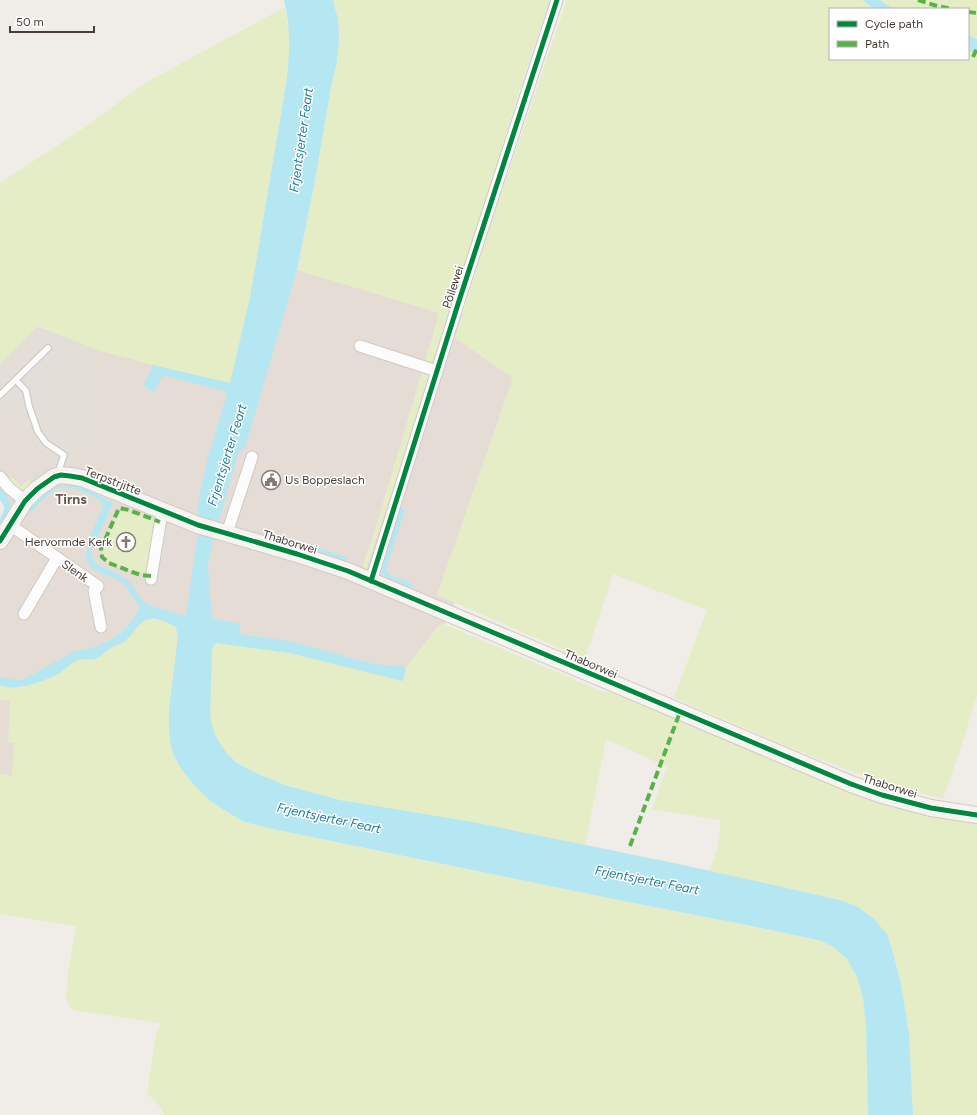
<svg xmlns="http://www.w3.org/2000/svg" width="977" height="1115" viewBox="0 0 977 1115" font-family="Figtree,sans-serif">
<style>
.residential{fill:#e5ddd5}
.industrial{fill:#e4ded9}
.green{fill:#e5edc6}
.parking{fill:#e0dcd8}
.water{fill:#b5e7f2}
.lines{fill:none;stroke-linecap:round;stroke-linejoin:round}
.lane-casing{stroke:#cdc9c4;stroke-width:8}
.street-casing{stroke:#cdc9c4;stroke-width:13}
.secondary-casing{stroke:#d2cac0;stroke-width:18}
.lane{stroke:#fdfcfc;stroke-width:5.5}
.street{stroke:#fdfcfc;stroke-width:11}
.secondary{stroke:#f7f3ee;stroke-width:16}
.quiet{stroke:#57b346;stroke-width:4;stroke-dasharray:8 4;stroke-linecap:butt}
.cycleway-casing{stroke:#fff;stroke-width:8}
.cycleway{stroke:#00873e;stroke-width:5}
.labels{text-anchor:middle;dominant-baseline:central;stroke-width:3;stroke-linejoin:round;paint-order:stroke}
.street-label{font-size:12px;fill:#483c34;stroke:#fff}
.poi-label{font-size:12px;fill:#483c34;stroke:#fff;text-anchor:start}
.water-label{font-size:13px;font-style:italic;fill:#1f7f9b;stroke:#fff}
.quarter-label{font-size:14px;font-weight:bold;fill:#6b574a;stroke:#fff}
</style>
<rect width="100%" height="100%" fill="#f0ede8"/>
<path class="residential" d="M291 263 447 309 475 318 527 374 459 594 418 679 9 792 0 790V523L9 509 0 494V355Z"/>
<path class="industrial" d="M37 326 101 351 93 369 102 374 87 412 101 419 90 446 79 441 67 467 52 461 45 451 43 452 9 411 0 422V364Z"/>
<g class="green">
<path d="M333 0H550L521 86 434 368 424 365 439 313 297 270 315 181 331 87 337 62 339 38 338 19Z"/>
<path d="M567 0H862L874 9H830V59H968V51L977 54V694L961 748 943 798 931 796 890 784 853 772 784 745 674 698 707 610 613 574 585 659 437 595 513 378 455 338 489 229Z"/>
<path d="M880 0H977V35L975 38 968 35V9H893Z"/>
<path d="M285 7 289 31V56L286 84 250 298 230 383 153 365 101 351 37 326 0 364V183L81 130 145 83Z"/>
<path d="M422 372 431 375 366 570 363 567 365 558 373 536Z"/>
<path d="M12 477 21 486 29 479 33 485C22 492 17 489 9 480Z"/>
<path d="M128 511 151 520 157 524 148 574C139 573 113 565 106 560 102 556 102 550 104 545L117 515 122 512Z"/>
<path d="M155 618 168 623 176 627 178 637 169 710V729L171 746 194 785 207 798 219 807 244 822 268 828 618 900 747 925 818 940 832 946 847 959 857 977 863 998 866 1026 868 1115H164L160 1107 147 1093 156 1034 160 1027 159 1023 74 1010 69 1006 66 998 68 974 76 926 0 914V774L12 776 14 743H8L10 701 0 700V685C13 692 50 679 62 671 67 668 71 663 76 660 82 658 89 660 95 658 100 657 103 653 108 650 113 646 119 645 124 642 137 633 137 620 155 618Z"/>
<path d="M441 623 601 691 630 695 796 763 977 820V1115H913L909 1034 901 984 894 956 887 934 874 919 840 900 709 872C715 856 722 837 720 820L652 809 667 767 606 739 585 846C547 838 510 829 472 822 404 810 332 804 268 778 253 771 238 766 227 753 208 732 210 710 210 684 211 672 211 660 212 648L216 642 290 653 403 681 406 667Z"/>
</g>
<path class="parking" d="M46 466 50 472 33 485 29 479Z"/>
<g class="water">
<path d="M284 0H333L338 19 339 38 337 62 331 87 315 181 297 270 245 448 239 451 213 541 208 565 210 596 212 618 241 624 239 634 290 641 374 664 406 667 403 681 290 653 216 643 212 648 210 716 213 730 218 740 226 752 237 763 254 772 285 785 340 800 473 822 679 864 840 900 858 907 874 919 887 934 894 956 901 984 909 1033 913 1115H868L866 1026 863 998 857 977 847 959 832 946 818 940 747 925 618 900 268 828 244 822 219 807 207 798 194 785 182 770 174 756 171 746 169 729V710L178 637 176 627C168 623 157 616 147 619 136 623 133 636 123 642 119 645 114 646 109 649 104 652 100 658 94 659 88 660 82 658 76 661 70 663 66 668 61 672 49 680 13 693 0 685V677L17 680H22L75 651 95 647 108 641 123 631 132 619H133L140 607C133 599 129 589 121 582 113 576 104 576 96 571 79 562 88 543 93 529 96 522 100 514 103 506L101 501C91 495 68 483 56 489 46 495 39 505 30 513L28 511C32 506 36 501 41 497 64 472 87 489 112 502L113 504 111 508 92 549 91 556 94 560 98 565 116 573 130 582 140 598 144 602 148 605 186 616 197 539V529L200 520 198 516V502L208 457 227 394 224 391 166 376 162 377 154 392 143 386 153 365 230 383 250 298 286 84C290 54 291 30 284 0Z"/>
<path d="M862 0H880L893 9H874Z"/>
<path d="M968 35 977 39V54L968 51Z"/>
<path d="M0 488C17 507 12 508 0 528V518L4 510V506L0 500Z"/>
<path d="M402 508 405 510 386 569 388 574 413 584 412 588 384 576 381 572 400 509Z"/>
<path d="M299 542 347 557V559L345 561 317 553 298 546Z"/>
</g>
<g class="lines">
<defs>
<g id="lane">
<path d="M16 380 26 391 29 406 38 432 46 443 64 455 60 467 61 475"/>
<path d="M0 395 48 348"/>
</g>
<g id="street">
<path d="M360 346 437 371"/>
<path d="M0 477 9 488 25 501"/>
<path d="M10 525 98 586 94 591 101 627"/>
<path d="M227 533 252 457"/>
<path d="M151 579 161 518 163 511"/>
<path d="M371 581 458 304 557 0"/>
<path d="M24 614 57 558"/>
</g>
<path id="secondary" d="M0 541 25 501 37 489 54 477 61 475 70 476 82 478 198 525 297 554 348 571 851 784 882 795 931 808 977 815"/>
</defs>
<use href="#lane" class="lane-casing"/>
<use href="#street" class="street-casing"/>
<use href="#secondary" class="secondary-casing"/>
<use href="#lane" class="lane"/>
<use href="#street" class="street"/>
<use href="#secondary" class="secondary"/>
<g class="quiet">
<path d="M918 0 937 6 953 9"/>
<path d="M968 12 977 13"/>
<path d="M973 57 977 48"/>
<path d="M151 576 141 575 132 572 109 563 102 557 101 549 119 508 129 510 160 522"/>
<path d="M630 846 680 712"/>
</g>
<defs>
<g id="cycleway">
<path d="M0 541 25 501 37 489 54 477 61 475 70 476 82 478 198 525 297 554 348 571 851 784 882 795 931 808 977 815"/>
<path d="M371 581 458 304 557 0"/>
</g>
</defs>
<use href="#cycleway" class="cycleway-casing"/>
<use href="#cycleway" class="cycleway"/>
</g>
<defs>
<symbol id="civic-ring" viewBox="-11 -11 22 22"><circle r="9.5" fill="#fff" stroke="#837a73" stroke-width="1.5"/><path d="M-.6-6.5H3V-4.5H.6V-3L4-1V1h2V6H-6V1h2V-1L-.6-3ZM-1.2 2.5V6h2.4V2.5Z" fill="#837a73"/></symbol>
<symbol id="church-ring" viewBox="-11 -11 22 22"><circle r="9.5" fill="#fff" stroke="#837a73" stroke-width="1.5"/><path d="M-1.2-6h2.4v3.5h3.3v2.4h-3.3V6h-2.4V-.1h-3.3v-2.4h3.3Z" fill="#837a73"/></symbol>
</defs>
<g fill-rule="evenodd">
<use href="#civic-ring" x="260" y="469" width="22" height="22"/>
<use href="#church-ring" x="115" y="531" width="22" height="22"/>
</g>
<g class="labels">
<g class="street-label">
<text transform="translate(453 287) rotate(-72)">Pôllewei</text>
<text transform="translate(113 481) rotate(21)">Terpstrjitte</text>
<text transform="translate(290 542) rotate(17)">Thaborwei</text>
<text transform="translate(75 571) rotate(35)">Slenk</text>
<text transform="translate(591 664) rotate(23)">Thaborwei</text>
<text transform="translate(890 786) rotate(17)">Thaborwei</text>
</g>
<g class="poi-label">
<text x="285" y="480">Us Boppeslach</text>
<text x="112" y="542" text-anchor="end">Hervormde Kerk</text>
</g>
<g class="water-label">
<text transform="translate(301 140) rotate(-82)">Frjentsjerter Feart</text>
<text transform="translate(227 455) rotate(-73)">Frjentsjerter Feart</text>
<text transform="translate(329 818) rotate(12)">Frjentsjerter Feart</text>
<text transform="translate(647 880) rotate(11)">Frjentsjerter Feart</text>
</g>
<g class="quarter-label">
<text x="71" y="499">Tirns</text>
</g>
</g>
<rect x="829" y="8" width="140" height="52" fill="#ffffff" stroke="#b6b1ae"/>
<rect x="837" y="21" width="20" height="6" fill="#00873e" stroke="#b6b1ae"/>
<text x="865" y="28" font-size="12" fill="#483c34">Cycle path</text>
<rect x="837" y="41" width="20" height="6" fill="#57b346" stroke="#b6b1ae"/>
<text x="865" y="48" font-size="12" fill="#483c34">Path</text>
<path d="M10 26v6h84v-6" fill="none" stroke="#483c34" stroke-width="2"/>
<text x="16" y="26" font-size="12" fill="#483c34" stroke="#ffffff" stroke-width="3" paint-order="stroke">50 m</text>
</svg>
